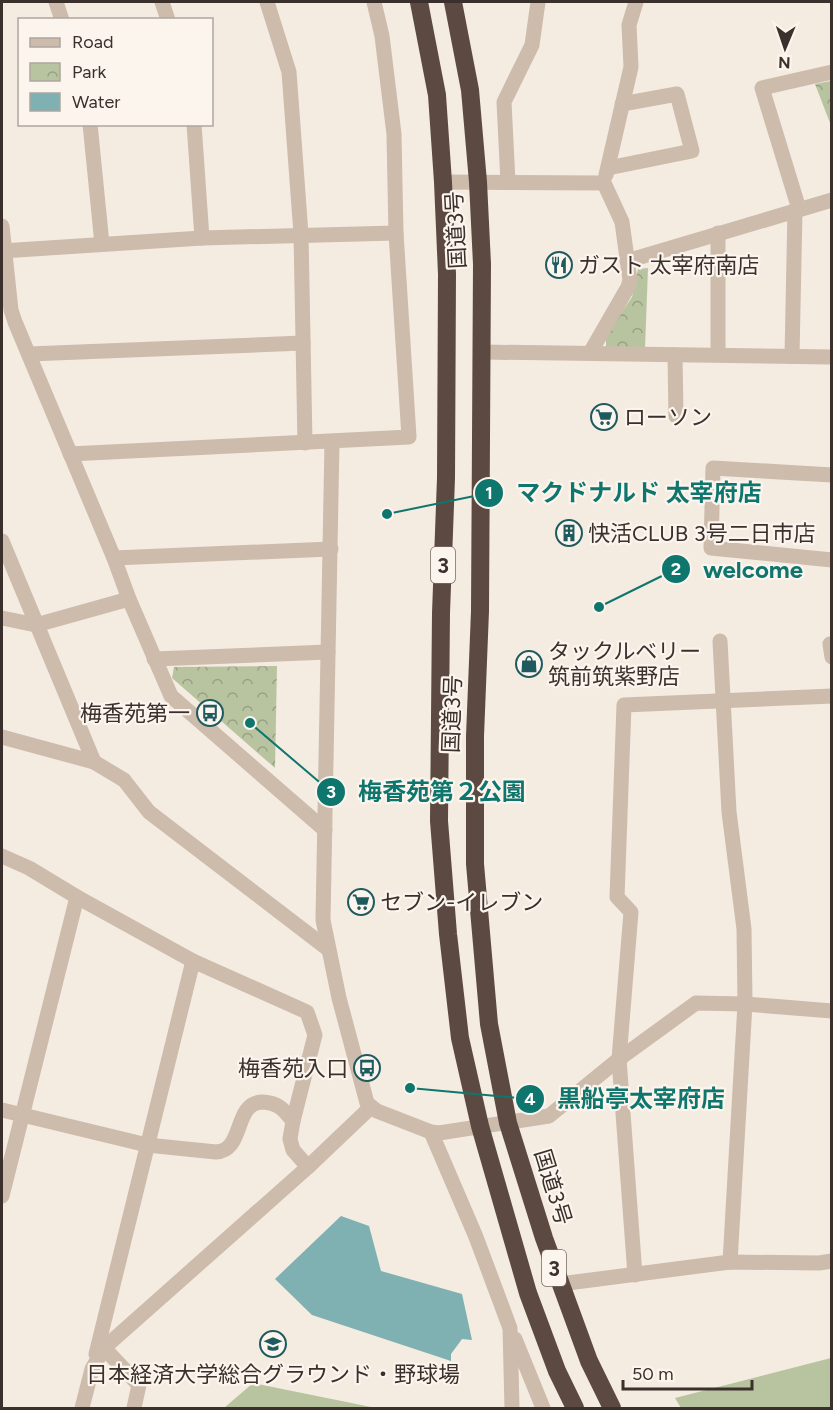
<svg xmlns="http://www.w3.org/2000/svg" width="833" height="1410" viewBox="0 0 833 1410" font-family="Figtree,'Noto Sans JP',sans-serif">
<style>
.park{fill:url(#park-crowns)}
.garden{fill:#b8c4a0}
.water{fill:#7fb0b2}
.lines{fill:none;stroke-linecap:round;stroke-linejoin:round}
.minor{stroke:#cdbbac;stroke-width:15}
.highway{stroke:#5c4a42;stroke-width:18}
.labels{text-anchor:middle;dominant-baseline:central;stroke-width:4.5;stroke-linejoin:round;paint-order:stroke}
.shield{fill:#fbf5ee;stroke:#756b66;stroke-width:1.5}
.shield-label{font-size:21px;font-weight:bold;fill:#3b302b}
.street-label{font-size:22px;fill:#3b302b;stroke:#fbf5ee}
.poi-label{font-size:22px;fill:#3b302b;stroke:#fbf5ee;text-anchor:start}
.leader{fill:none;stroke:#0f766e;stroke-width:2}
.callout-dot{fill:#0f766e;stroke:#fbf5ee;stroke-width:2}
.mark-label{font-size:18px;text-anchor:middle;font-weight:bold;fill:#fff}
.callout-label{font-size:24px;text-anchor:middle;font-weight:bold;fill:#0f766e;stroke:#fbf5ee;stroke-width:4.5;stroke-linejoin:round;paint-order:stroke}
</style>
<defs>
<pattern id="park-crowns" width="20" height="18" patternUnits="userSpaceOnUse" patternTransform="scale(1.5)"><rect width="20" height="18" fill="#b8c4a0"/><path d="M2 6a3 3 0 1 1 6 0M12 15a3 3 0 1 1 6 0" fill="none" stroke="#97a083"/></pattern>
</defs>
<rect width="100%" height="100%" fill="#f4ebe1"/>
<g class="park">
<path d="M831 81 832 123H830L815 84Z"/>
<path d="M648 268 645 349 606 348V336L632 297 638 269Z"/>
<path d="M277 666 275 768 172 678 174 667Z"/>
</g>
<g class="garden">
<path d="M831 1358V1408H681L675 1398Z"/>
<path d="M253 1383 376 1408H224Z"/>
</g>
<path class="water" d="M341 1216 369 1226 381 1271 462 1294 472 1340 462 1339 451 1354V1361L312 1315 275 1279Z"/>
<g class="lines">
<g class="minor">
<path d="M56 2 62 20"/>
<path d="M162 2 168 20"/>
<path d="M267 2 289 72 301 234 305 443"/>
<path d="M90 124 102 244"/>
<path d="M194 124 202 238"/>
<path d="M608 168 692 151 677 94 622 104"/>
<path d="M606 175 631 67 629 25 636 2"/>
<path d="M443 182 604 183 622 222 630 280 628 287 590 353"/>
<path d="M508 182 504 102 532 45 538 2"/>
<path d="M799 209 762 88 832 72"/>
<path d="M2 226 11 310 15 322 114 558 129 599 171 696 325 830"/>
<path d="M2 251 202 238 396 233"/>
<path d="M627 261 832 200"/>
<path d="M483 352 832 357"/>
<path d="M29 354 303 343"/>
<path d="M718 354V233"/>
<path d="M675 355 676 416"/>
<path d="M792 356 795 210"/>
<path d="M332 442 323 920 339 998 367 1103 377 1111 431 1132 439 1133 549 1116 619 1059 696 1003 745 1004 832 1011"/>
<path d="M70 454 409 437 396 233 394 134 382 36 374 2"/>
<path d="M832 475 713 468 711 548 832 560"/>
<path d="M2 541 94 762"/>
<path d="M114 558 331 549"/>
<path d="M2 618 36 625 129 599"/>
<path d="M720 641 729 812 744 929 745 1004 730 1262"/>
<path d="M830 644 832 657"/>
<path d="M154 659 328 652"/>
<path d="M2 737 94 762 124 780 149 812 328 949"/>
<path d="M2 856 29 868 77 897 193 961 307 1012 315 1035 293 1121 290 1139 293 1150 308 1167"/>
<path d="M2 1110 147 1145 216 1152C245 1151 233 1102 263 1102 279 1103 284 1110 293 1121"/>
<path d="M431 1132 476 1237 510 1328 512 1408"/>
<path d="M2 1196 77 897"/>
<path d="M635 1275 619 1059 631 912 617 897 624 705 832 696"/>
<path d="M560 1284 730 1262 819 1263 832 1261"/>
<path d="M515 1339 543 1408"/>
<path d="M104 1348 139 1385 134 1408"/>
<path d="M96 1354 193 961"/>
<path d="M82 1408 92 1369 104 1348 308 1167 371 1107"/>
</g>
<g class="highway">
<path d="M419 2 437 95 443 182 447 274 446 478 441 613 439 821 448 934 460 1038 480 1126 528 1293 557 1371 575 1408"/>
<path d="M453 2 470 90 478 182 482 264 480 611 475 736V864L489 1024 508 1123 544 1238 589 1361 612 1408"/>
</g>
</g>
<defs>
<symbol id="restaurant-ring" viewBox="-11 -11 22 22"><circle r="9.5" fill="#fbf5ee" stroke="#1f5a5e" stroke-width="1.5"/><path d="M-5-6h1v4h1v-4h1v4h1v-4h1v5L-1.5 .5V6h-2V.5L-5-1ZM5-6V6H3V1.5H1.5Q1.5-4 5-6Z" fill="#1f5a5e"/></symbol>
<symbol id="supermarket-ring" viewBox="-11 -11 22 22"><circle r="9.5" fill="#fbf5ee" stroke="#1f5a5e" stroke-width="1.5"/><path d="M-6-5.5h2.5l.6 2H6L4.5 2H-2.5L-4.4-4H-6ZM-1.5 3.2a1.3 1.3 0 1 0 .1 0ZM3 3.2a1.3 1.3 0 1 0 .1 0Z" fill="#1f5a5e"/></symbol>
<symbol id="building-ring" viewBox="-11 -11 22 22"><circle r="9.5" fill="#fbf5ee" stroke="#1f5a5e" stroke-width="1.5"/><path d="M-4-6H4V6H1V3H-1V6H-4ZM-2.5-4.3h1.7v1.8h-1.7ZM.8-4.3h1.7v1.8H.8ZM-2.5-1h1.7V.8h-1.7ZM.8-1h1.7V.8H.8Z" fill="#1f5a5e"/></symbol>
<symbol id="shop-ring" viewBox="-11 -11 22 22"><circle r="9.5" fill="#fbf5ee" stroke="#1f5a5e" stroke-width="1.5"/><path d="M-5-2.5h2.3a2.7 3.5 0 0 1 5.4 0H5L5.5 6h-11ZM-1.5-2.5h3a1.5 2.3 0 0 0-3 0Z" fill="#1f5a5e"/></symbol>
<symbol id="bus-ring" viewBox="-11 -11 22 22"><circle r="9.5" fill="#fbf5ee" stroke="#1f5a5e" stroke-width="1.5"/><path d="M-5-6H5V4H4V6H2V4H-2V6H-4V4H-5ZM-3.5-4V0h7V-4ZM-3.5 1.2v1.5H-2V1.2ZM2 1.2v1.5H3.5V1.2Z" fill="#1f5a5e"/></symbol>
<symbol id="university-ring" viewBox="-11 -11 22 22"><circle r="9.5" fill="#fbf5ee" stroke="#1f5a5e" stroke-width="1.5"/><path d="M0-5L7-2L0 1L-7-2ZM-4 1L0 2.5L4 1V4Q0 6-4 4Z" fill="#1f5a5e"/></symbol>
</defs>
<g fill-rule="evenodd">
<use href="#restaurant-ring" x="544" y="250" width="30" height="30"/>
<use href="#supermarket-ring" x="589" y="402" width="30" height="30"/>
<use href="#building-ring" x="554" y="518" width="30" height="30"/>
<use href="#shop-ring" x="514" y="649" width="30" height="30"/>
<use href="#bus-ring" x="195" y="698" width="30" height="30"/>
<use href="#supermarket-ring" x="346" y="887" width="30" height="30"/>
<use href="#bus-ring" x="352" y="1053" width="30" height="30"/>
<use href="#university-ring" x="258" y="1329" width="30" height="30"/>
</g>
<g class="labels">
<g class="shield">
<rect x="431" y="547" width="24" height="36" rx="4.5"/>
<rect x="542" y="1250" width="24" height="36" rx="4.5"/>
</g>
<g class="shield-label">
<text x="443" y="565">3</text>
<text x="554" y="1268">3</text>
</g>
<g class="street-label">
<text transform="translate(456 230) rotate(-93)">国道3号</text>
<text transform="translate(452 714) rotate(-88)">国道3号</text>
<text transform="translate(553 1187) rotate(73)">国道3号</text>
</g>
<g class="poi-label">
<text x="578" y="265">ガスト 太宰府南店</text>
<text x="624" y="417">ローソン</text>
<text x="588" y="533">快活CLUB 3号二日市店</text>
<text x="548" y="651">タックルベリー<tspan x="548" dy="25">筑前筑紫野店</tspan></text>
<text x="190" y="713" text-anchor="end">梅香苑第一</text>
<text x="380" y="902">セブン-イレブン</text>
<text x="348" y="1068" text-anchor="end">梅香苑入口</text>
<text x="273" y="1374" text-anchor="middle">日本経済大学総合グラウンド・野球場</text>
</g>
</g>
<path class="leader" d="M387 514L489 493M599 607L676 569M250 723L331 792M410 1088L530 1099"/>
<g class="callout-dot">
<circle cx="387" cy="514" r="6"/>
<circle cx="599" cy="607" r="6"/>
<circle cx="250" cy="723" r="6"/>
<circle cx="410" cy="1088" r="6"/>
<circle cx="489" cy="493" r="15"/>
<circle cx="676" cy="569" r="15"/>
<circle cx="331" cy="792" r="15"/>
<circle cx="530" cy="1099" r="15"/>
</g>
<g class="mark-label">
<text x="489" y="499">1</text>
<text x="676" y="575">2</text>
<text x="331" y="798">3</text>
<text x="530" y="1105">4</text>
</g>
<g class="callout-label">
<text x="639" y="501">マクドナルド 太宰府店</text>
<text x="753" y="578">welcome</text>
<text x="442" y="800">梅香苑第２公園</text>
<text x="641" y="1107">黒船亭太宰府店</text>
</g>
<rect width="833" height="1410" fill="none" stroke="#3b302b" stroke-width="6"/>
<rect x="18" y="18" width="195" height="108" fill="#fbf5ee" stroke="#aea6a0" stroke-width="1.5"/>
<rect x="30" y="38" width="30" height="9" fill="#cdbbac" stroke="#aea6a0" stroke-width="1.5"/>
<text x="72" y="48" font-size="18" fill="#3b302b">Road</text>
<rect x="30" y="63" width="30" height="18" fill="url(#park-crowns)" stroke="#aea6a0" stroke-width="1.5"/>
<text x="72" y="78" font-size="18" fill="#3b302b">Park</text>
<rect x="30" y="93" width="30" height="18" fill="#7fb0b2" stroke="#aea6a0" stroke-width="1.5"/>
<text x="72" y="108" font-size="18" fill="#3b302b">Water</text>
<g transform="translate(785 48) rotate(182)" stroke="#fbf5ee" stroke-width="4.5" paint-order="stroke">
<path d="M0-4.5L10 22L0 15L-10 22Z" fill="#3b302b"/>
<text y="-9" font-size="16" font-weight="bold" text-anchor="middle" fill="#3b302b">N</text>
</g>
<path d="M623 1380v9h129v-9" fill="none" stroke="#3b302b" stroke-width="3"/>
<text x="632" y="1380" font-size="18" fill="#3b302b" stroke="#fbf5ee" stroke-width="4.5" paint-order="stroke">50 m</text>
</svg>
